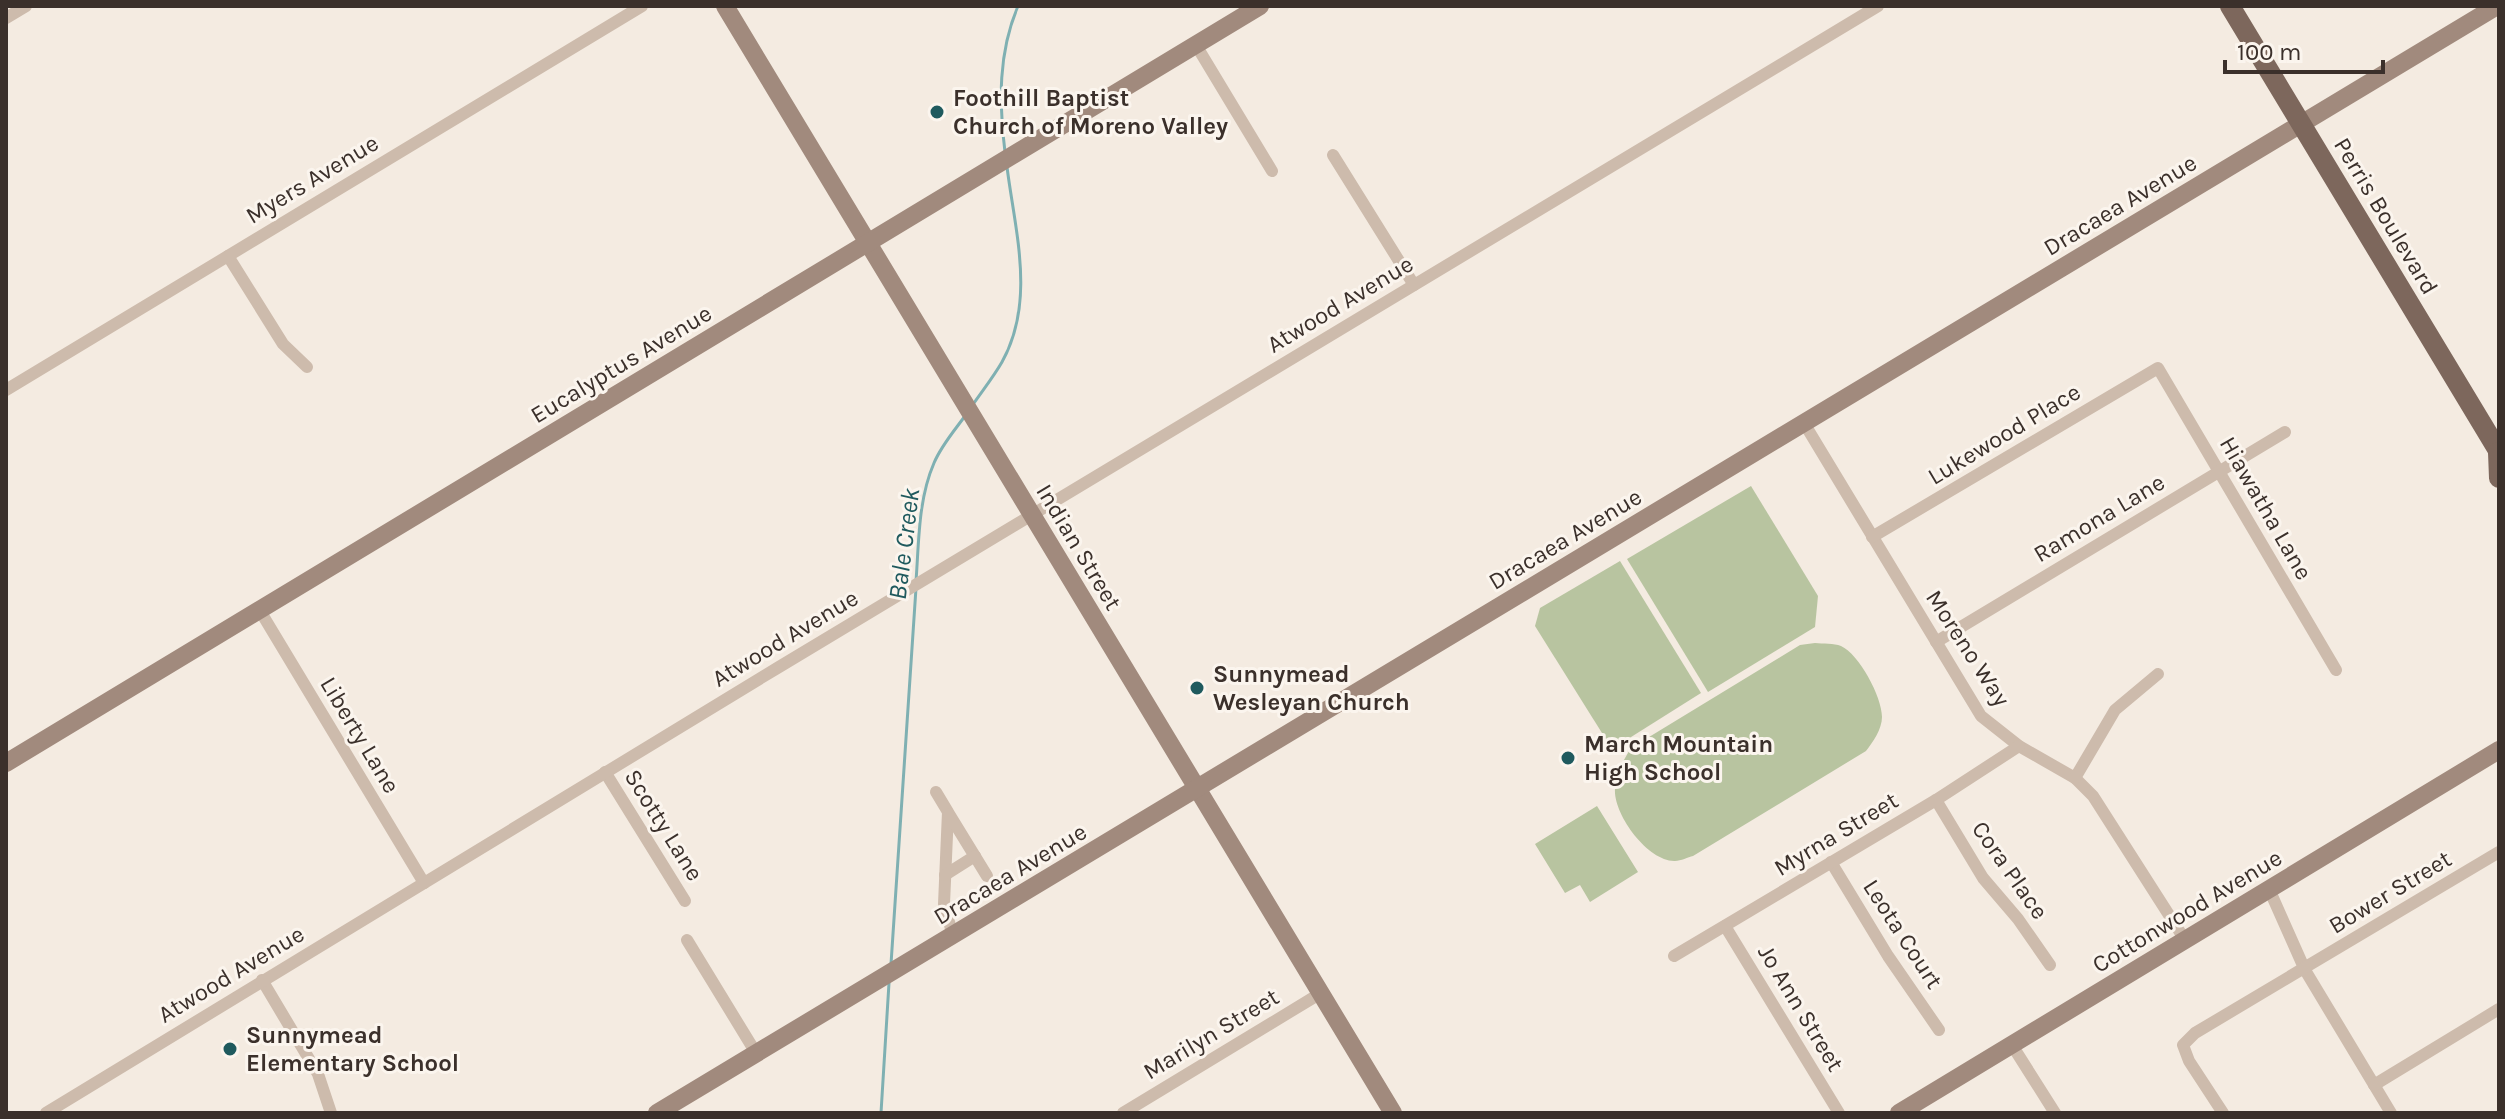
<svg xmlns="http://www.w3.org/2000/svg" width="2505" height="1119" viewBox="0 0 2505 1119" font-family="Karla,sans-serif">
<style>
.green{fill:#b8c4a0}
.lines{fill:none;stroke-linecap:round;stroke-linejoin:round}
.stream{stroke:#7fb0b2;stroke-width:3}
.street{stroke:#cdbbac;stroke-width:12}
.secondary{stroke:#a18a7d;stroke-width:18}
.primary{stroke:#7d675c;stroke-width:20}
.poi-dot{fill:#1f5a5e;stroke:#fbf5ee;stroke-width:3}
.labels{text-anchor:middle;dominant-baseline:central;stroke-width:6;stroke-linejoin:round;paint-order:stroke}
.poi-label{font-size:24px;font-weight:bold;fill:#3b302b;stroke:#fbf5ee;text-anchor:start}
.street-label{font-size:24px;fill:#3b302b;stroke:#fbf5ee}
.water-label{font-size:26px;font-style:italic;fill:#1f5a5e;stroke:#fbf5ee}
</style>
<rect width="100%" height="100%" fill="#f4ebe1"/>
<g class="green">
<path d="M1751 486 1818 596 1815 627 1708 692 1627 559Z"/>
<path d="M1620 561 1701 693 1612 749 1535 626 1540 608Z"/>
<path d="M1815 643C1823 644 1834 643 1841 646 1859 654 1882 697 1882 717 1882 729 1873 742 1866 751L1693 856C1688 857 1681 861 1675 861 1648 862 1613 814 1615 789 1616 773 1623 761 1631 748L1800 645Z"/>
<path d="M1597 806 1638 872 1590 902 1580 885 1565 893 1535 844Z"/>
</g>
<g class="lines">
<g class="stream">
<path d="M1005 152C999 102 998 53 1018 6"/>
<path d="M974 403C983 390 994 376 1002 362 1036 301 1015 231 1007 167"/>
<path d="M916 581C919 542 918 500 934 463 941 446 954 431 965 416"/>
<path d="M891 964 916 588"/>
<path d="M881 1113 889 983"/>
</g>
<g class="street">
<path d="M6 18 26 6"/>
<path d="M1196 45 1272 171"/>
<path d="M1333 155 1414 285"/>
<path d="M228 256 283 344 307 367"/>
<path d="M6 390 642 6"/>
<path d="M1804 423 1981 716 2019 746 2075 778 2093 796 2185 940"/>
<path d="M1872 537 2158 368 2336 670"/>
<path d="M259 609 424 883"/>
<path d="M1936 642 2285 432"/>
<path d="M605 772 685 901"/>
<path d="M2075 778 2115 710 2158 674"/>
<path d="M936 792 948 812 944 904 953 936"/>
<path d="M1936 800 1983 878 2018 919 2050 965"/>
<path d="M949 814 987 876"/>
<path d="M1831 862 1888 956 1939 1030"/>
<path d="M945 875 975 856"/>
<path d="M2269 889 2305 970 2391 1113"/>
<path d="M1725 926 1839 1113"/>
<path d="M687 940 756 1053"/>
<path d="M1674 956 1936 800 2019 746"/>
<path d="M262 980 318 1074 331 1113"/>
<path d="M2012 1045 2055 1113"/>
<path d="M2374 1085 2499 1009"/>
<path d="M46 1113 779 667 1878 6"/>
<path d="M1123 1113 1321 993"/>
<path d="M2223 1113 2189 1061 2183 1045 2195 1033 2499 852"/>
</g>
<g class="secondary">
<path d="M725 6 1393 1113"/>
<path d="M6 763 1260 6"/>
<path d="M657 1113 2497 6"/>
<path d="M1899 1113 2499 750"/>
</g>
<g class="primary">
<path d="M2230 6 2499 452"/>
<path d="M2498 452 2499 478"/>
</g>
</g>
<g class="poi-dot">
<circle cx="937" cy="112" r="8"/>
<circle cx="1197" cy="688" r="8"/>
<circle cx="1568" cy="758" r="8"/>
<circle cx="230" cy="1049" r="8"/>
</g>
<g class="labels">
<g class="poi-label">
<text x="953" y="98">Foothill Baptist<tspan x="953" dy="28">Church of Moreno Valley</tspan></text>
<text x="1213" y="674">Sunnymead<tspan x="1213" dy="28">Wesleyan Church</tspan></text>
<text x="1584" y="744">March Mountain<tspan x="1584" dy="28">High School</tspan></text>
<text x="246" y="1035">Sunnymead<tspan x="246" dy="28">Elementary School</tspan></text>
</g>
<g class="street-label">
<text transform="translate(312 179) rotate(-31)">Myers Avenue</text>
<text transform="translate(2120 205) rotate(-31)">Dracaea Avenue</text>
<text transform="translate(2386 216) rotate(59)">Perris Boulevard</text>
<text transform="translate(1340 304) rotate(-31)">Atwood Avenue</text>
<text transform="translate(621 364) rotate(-31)">Eucalyptus Avenue</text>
<text transform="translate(2004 434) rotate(-31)">Lukewood Place</text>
<text transform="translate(2266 508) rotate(60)">Hiawatha Lane</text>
<text transform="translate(2099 518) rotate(-31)">Ramona Lane</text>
<text transform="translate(1565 539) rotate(-31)">Dracaea Avenue</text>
<text transform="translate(1079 547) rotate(59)">Indian Street</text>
<text transform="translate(785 638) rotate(-31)">Atwood Avenue</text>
<text transform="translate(1968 648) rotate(57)">Moreno Way</text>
<text transform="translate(360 735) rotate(59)">Liberty Lane</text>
<text transform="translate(664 825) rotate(58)">Scotty Lane</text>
<text transform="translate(1836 834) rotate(-31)">Myrna Street</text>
<text transform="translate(2010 870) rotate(55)">Cora Place</text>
<text transform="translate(1010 874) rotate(-31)">Dracaea Avenue</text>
<text transform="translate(2390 892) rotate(-31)">Bower Street</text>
<text transform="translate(2187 911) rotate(-31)">Cottonwood Avenue</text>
<text transform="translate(1903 934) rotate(57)">Leota Court</text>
<text transform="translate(231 974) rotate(-31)">Atwood Avenue</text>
<text transform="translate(1801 1008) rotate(59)">Jo Ann Street</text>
<text transform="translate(1211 1034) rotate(-31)">Marilyn Street</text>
</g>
<g class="water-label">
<text transform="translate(904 544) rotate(-83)">Bale Creek</text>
</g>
</g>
<rect width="2505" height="1119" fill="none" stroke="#3b302b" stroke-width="16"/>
<path d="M2225 60v12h158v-12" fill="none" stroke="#3b302b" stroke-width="4"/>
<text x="2237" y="60" font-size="24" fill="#3b302b" stroke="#fbf5ee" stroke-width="6" paint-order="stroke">100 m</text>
</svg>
